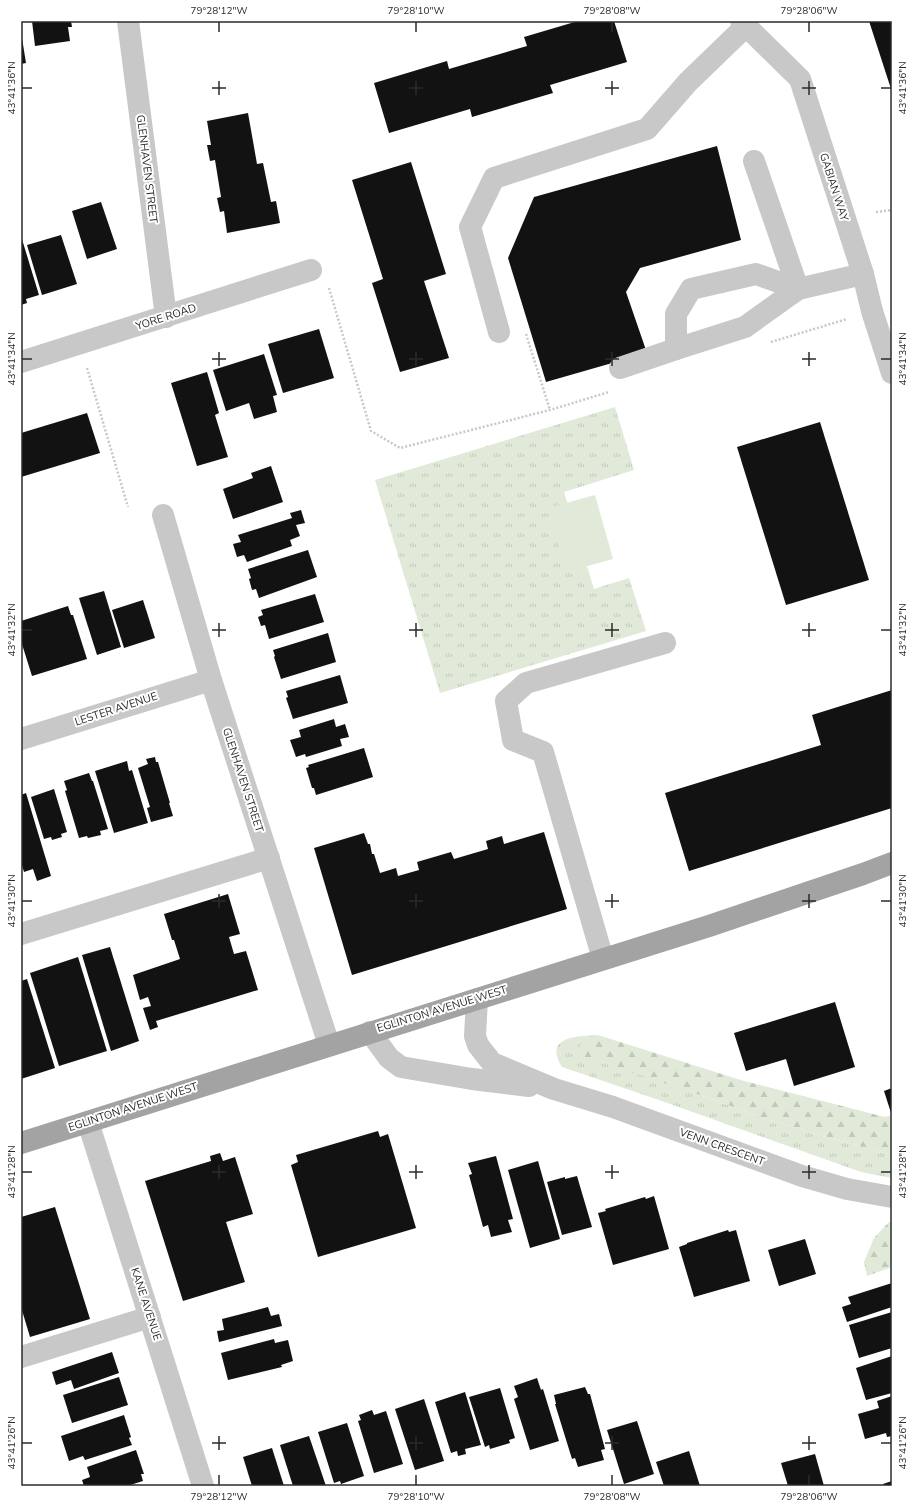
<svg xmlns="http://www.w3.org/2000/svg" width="913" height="1507" viewBox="0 0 913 1507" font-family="'Nunito Sans',sans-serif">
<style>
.grass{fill:url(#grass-tufts)}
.forest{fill:url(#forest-firs)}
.green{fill:#e1ead8}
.building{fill:#121212}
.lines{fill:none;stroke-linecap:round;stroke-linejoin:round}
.path{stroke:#c8c8c8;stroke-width:2.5;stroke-dasharray:2 2;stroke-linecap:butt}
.minor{stroke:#c8c8c8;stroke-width:22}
.major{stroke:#a3a3a3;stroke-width:22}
.ticks{fill:none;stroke:#2b2b2b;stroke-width:1.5}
.labels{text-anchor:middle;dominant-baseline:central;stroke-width:4;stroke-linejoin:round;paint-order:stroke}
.street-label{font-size:11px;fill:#2b2b2b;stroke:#fff}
.neatline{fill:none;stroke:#2b2b2b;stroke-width:1.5}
.ticks-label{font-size:10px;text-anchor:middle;fill:#2b2b2b}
</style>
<defs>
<pattern id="grass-tufts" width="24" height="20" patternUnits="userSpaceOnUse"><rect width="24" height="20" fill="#e1ead8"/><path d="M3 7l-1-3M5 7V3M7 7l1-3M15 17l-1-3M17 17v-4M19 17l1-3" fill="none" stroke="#c1c9ba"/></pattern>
<pattern id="forest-firs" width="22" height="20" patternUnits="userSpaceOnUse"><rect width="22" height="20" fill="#e1ead8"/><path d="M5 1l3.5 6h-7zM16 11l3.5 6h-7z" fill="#c1c9ba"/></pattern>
</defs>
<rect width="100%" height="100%" fill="#fff"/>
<g class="grass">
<path d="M615 407 634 470 564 492 594 589 629 578 646 631 440 693 375 480Z"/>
<path d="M598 1035 585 1038 697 1094 767 1119 833 1139 892 1155V1178L861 1172 659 1100 562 1067C560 1064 558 1060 557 1056 551 1035 586 1036 598 1035Z"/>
</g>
<g class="forest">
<path d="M598 1035 744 1081 885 1117 892 1115V1155L833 1139 767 1119 697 1094 585 1057 579 1047 585 1038Z"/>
<path d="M889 1222 892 1223V1267L867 1276 864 1262 874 1238Z"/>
</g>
<path class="green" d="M595 495 613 559 566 572 548 508Z"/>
<g class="building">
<path d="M32 21H71L72 27H68L70 41 35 46Z"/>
<path d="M578 21H614L627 62 550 85 553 93 472 117 470 109 389 133 374 83 447 61 449 69 527 46 524 37Z"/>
<path d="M869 21H892V92Z"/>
<path d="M21 32 26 63 21 64Z"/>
<path d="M248 113 257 164 263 163 271 202 276 201 280 223 227 233 224 211 220 212 217 198 221 197 215 160 210 161 207 145H211L207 121Z"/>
<path d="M717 146 741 240 640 268 626 292 647 353 546 382 508 258 534 197Z"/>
<path d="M411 162 446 274 424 281 449 358 400 372 372 283 383 279 352 180Z"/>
<path d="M101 202 117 249 87 259 72 211Z"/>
<path d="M61 235 77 284 42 295 27 245Z"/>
<path d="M21 236 39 295 26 299 27 303 21 305Z"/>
<path d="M319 329 334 378 283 393 268 344Z"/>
<path d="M264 354 277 395 273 396 277 412 254 419 249 403 226 411 213 370Z"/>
<path d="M207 372 219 413 215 415 228 457 197 466 171 383Z"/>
<path d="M87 413 100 453 21 477V433Z"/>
<path d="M820 422 869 580 786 605 737 447Z"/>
<path d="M271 466 283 502 233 519 223 489 253 478 251 473Z"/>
<path d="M301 510 305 523 296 525 300 536 290 540 292 546 247 562 244 555 237 557 233 544 241 542 238 535 292 518 290 513Z"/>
<path d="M308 550 317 577 259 598 256 589 252 590 249 579 251 578 248 569Z"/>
<path d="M104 591 121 647 97 655 79 598Z"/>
<path d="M315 594 324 622 269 639 265 625 261 626 258 617 263 615 261 610Z"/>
<path d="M143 600 155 638 124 648 112 610Z"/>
<path d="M68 606 71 615H73L87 659 32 676 21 641V621Z"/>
<path d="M328 633 336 662 281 679 274 657 275 656 273 650Z"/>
<path d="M340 675 348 703 293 719 286 698 288 697 286 691Z"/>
<path d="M892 690V808L689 871 665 793 821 745 812 715Z"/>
<path d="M334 719 336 727 345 724 349 737 340 739 342 746 306 757 305 754 296 757 290 740 301 737 299 730Z"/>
<path d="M364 748 373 777 316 795 314 788H312L306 768 309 767 308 765Z"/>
<path d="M155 757 156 762H158L170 803H169L173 816 151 822 147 808 150 807 138 768 148 764 146 759Z"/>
<path d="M127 761 129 771 132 770 148 823 114 833 95 771Z"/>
<path d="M89 773 92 781H93L108 829 100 831 101 835 88 838 87 836 79 838 65 791 67 790 64 781Z"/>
<path d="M54 789 67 832 61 834 62 837 52 840 51 837 44 839 31 797Z"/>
<path d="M26 793 51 876 37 881 33 869 24 872 21 862V795Z"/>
<path d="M544 832 567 909 352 975 314 848 364 833 368 844H370L372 854H374L380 873 396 868 398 876 419 870 417 862 451 852 454 859 488 849 486 841 502 836 504 844Z"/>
<path d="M228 894 240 934 229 937 234 954 246 951 258 990 156 1021 158 1027 150 1030 143 1008 151 1006 148 997 140 1000 133 975 180 959 174 940H172L164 914Z"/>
<path d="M110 947 139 1041 111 1051 82 955Z"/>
<path d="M78 957 107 1051 59 1066 30 973Z"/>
<path d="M27 979 55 1068 21 1079V981Z"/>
<path d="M835 1002 855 1067 794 1086 786 1059 746 1071 734 1033Z"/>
<path d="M892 1088V1116L884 1091Z"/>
<path d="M378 1131 380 1137 388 1134 416 1228 318 1257 291 1165 298 1162 296 1155Z"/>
<path d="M220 1153 223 1161 235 1157 253 1214 226 1222 245 1282 183 1301 145 1181 211 1161 210 1156Z"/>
<path d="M496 1156 513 1219 508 1220 512 1232 491 1237 488 1225 483 1227 469 1175 472 1174 468 1163Z"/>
<path d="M538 1161 560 1239 530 1248 508 1170Z"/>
<path d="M577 1176 592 1227 562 1235 547 1182 565 1177V1179Z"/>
<path d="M654 1196 669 1249 613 1265 598 1213 606 1211 605 1209 645 1197 646 1199Z"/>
<path d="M55 1207 90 1319 30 1337 21 1307V1217Z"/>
<path d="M728 1230 729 1232 736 1230 750 1281 694 1297 679 1247 687 1244V1243Z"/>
<path d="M805 1239 816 1274 779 1286 768 1250Z"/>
<path d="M892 1283V1307L847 1322 842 1307 851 1304 848 1297Z"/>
<path d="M268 1307 271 1316 279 1314 282 1326 219 1342 217 1331 224 1330 222 1319Z"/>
<path d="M892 1312V1348L859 1358 849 1325Z"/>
<path d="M274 1339 275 1343 288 1340 293 1361 281 1365 282 1367 228 1380 221 1353Z"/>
<path d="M112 1352 119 1373 74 1389 71 1380 56 1385 52 1372Z"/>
<path d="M892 1356V1393L866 1400 856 1368Z"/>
<path d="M119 1377 128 1405 72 1423 63 1395Z"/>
<path d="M537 1378 541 1390 543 1389 559 1441 530 1450 514 1399 518 1397 514 1386Z"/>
<path d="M585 1387 588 1394H590L605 1449 601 1450 604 1460 578 1467 575 1458 572 1459 555 1404H556L554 1395Z"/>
<path d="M500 1388 515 1438 509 1440 510 1443 490 1449 489 1445 485 1447 469 1397Z"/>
<path d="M465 1392 481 1445 465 1449 466 1454 458 1456 457 1451 451 1453 435 1402Z"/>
<path d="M892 1396V1436L887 1437 886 1433 865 1439 858 1414 879 1408 877 1401Z"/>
<path d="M424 1399 444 1461 415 1470 395 1409Z"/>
<path d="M372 1410 374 1415 386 1411 403 1464 374 1473 358 1421 361 1420 359 1415Z"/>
<path d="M124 1415 131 1437 129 1438 132 1445 85 1460 83 1456 69 1461 61 1436Z"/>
<path d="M637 1421 654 1474 624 1484 607 1430Z"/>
<path d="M347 1423 364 1476 341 1484 340 1481 334 1483 318 1432Z"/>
<path d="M309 1436 326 1486H293L280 1445Z"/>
<path d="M272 1448 284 1486H252L243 1457Z"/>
<path d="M136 1450 144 1474H141L143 1481 127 1486H84L82 1480 90 1477 87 1467Z"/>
<path d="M689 1451 700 1486H664L656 1462Z"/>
<path d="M815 1454 824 1486H788L781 1463Z"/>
<path d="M892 1481V1486H884L883 1484Z"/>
</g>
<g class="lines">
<g class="path">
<path d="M876 212 892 210"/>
<path d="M329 288 371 431 400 448 550 410 609 392"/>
<path d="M526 334 550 410"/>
<path d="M771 342 847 319"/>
<path d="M87 368 128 507"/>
</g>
<g class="minor">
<path d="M128 21 166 317"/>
<path d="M741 21 800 79 863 274 872 311 892 373"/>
<path d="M754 161 798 289 863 274"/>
<path d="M499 332 470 227 494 178 647 129 688 82 746 26"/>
<path d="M676 349 745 327 798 289"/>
<path d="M21 362 311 270"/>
<path d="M620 368 676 349V314L691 289 756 274 798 289"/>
<path d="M163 515 211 680 329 1045"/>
<path d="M21 739 211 680"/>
<path d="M21 934 269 858"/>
<path d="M603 959 543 752 513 740 506 701 526 683 665 643"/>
<path d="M477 999 475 1036 478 1045 492 1063 554 1089 613 1107 802 1176 847 1189 892 1197"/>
<path d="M370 1032 389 1058 401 1067 472 1079 529 1086"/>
<path d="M88 1122 203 1486"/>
<path d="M21 1357 150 1317"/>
</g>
<path class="major" d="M21 1143 709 926 863 874 892 863"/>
</g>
<path class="ticks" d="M219 22V32M416 22V32M612 22V32M809 22V32M219 81V95M416 81V95M612 81V95M809 81V95M22 88H32M212 88H226M409 88H423M605 88H619M802 88H816M881 88H891M219 352V366M416 352V366M612 352V366M809 352V366M22 359H32M212 359H226M409 359H423M605 359H619M802 359H816M881 359H891M219 623V637M416 623V637M612 623V637M809 623V637M22 630H32M212 630H226M409 630H423M605 630H619M802 630H816M881 630H891M219 894V908M416 894V908M612 894V908M809 894V908M22 901H32M212 901H226M409 901H423M605 901H619M802 901H816M881 901H891M219 1165V1179M416 1165V1179M612 1165V1179M809 1165V1179M22 1172H32M212 1172H226M409 1172H423M605 1172H619M802 1172H816M881 1172H891M219 1436V1450M416 1436V1450M612 1436V1450M809 1436V1450M22 1443H32M212 1443H226M409 1443H423M605 1443H619M802 1443H816M881 1443H891M219 1475V1485M416 1475V1485M612 1475V1485M809 1475V1485"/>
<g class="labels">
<g class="street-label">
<text transform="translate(147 169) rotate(83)">GLENHAVEN STREET</text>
<text transform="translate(834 187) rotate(72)">GABIAN WAY</text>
<text transform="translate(166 317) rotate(-18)">YORE ROAD</text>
<text transform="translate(116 709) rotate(-18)">LESTER AVENUE</text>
<text transform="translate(243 780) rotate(72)">GLENHAVEN STREET</text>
<text transform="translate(442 1009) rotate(-17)">EGLINTON AVENUE WEST</text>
<text transform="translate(133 1107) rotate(-18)">EGLINTON AVENUE WEST</text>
<text transform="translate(722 1147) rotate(20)">VENN CRESCENT</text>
<text transform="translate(146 1304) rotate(72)">KANE AVENUE</text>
</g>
</g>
<rect width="913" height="1507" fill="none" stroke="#ffffff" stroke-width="44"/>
<rect x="22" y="22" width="869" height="1463" class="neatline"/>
<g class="ticks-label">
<text x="219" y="14">79°28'12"W</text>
<text x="416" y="14">79°28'10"W</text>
<text x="612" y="14">79°28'08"W</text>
<text x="809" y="14">79°28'06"W</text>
<text transform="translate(11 88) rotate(-90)" y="4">43°41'36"N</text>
<text transform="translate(902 88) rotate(-90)" y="4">43°41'36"N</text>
<text transform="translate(11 359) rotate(-90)" y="4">43°41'34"N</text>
<text transform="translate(902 359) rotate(-90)" y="4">43°41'34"N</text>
<text transform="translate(11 630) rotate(-90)" y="4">43°41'32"N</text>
<text transform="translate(902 630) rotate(-90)" y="4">43°41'32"N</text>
<text transform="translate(11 901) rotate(-90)" y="4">43°41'30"N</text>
<text transform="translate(902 901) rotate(-90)" y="4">43°41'30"N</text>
<text transform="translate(11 1172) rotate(-90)" y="4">43°41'28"N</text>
<text transform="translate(902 1172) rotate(-90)" y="4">43°41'28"N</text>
<text transform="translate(11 1443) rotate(-90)" y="4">43°41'26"N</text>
<text transform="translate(902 1443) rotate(-90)" y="4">43°41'26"N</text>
<text x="219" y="1500">79°28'12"W</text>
<text x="416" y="1500">79°28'10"W</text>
<text x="612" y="1500">79°28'08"W</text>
<text x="809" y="1500">79°28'06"W</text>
</g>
</svg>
